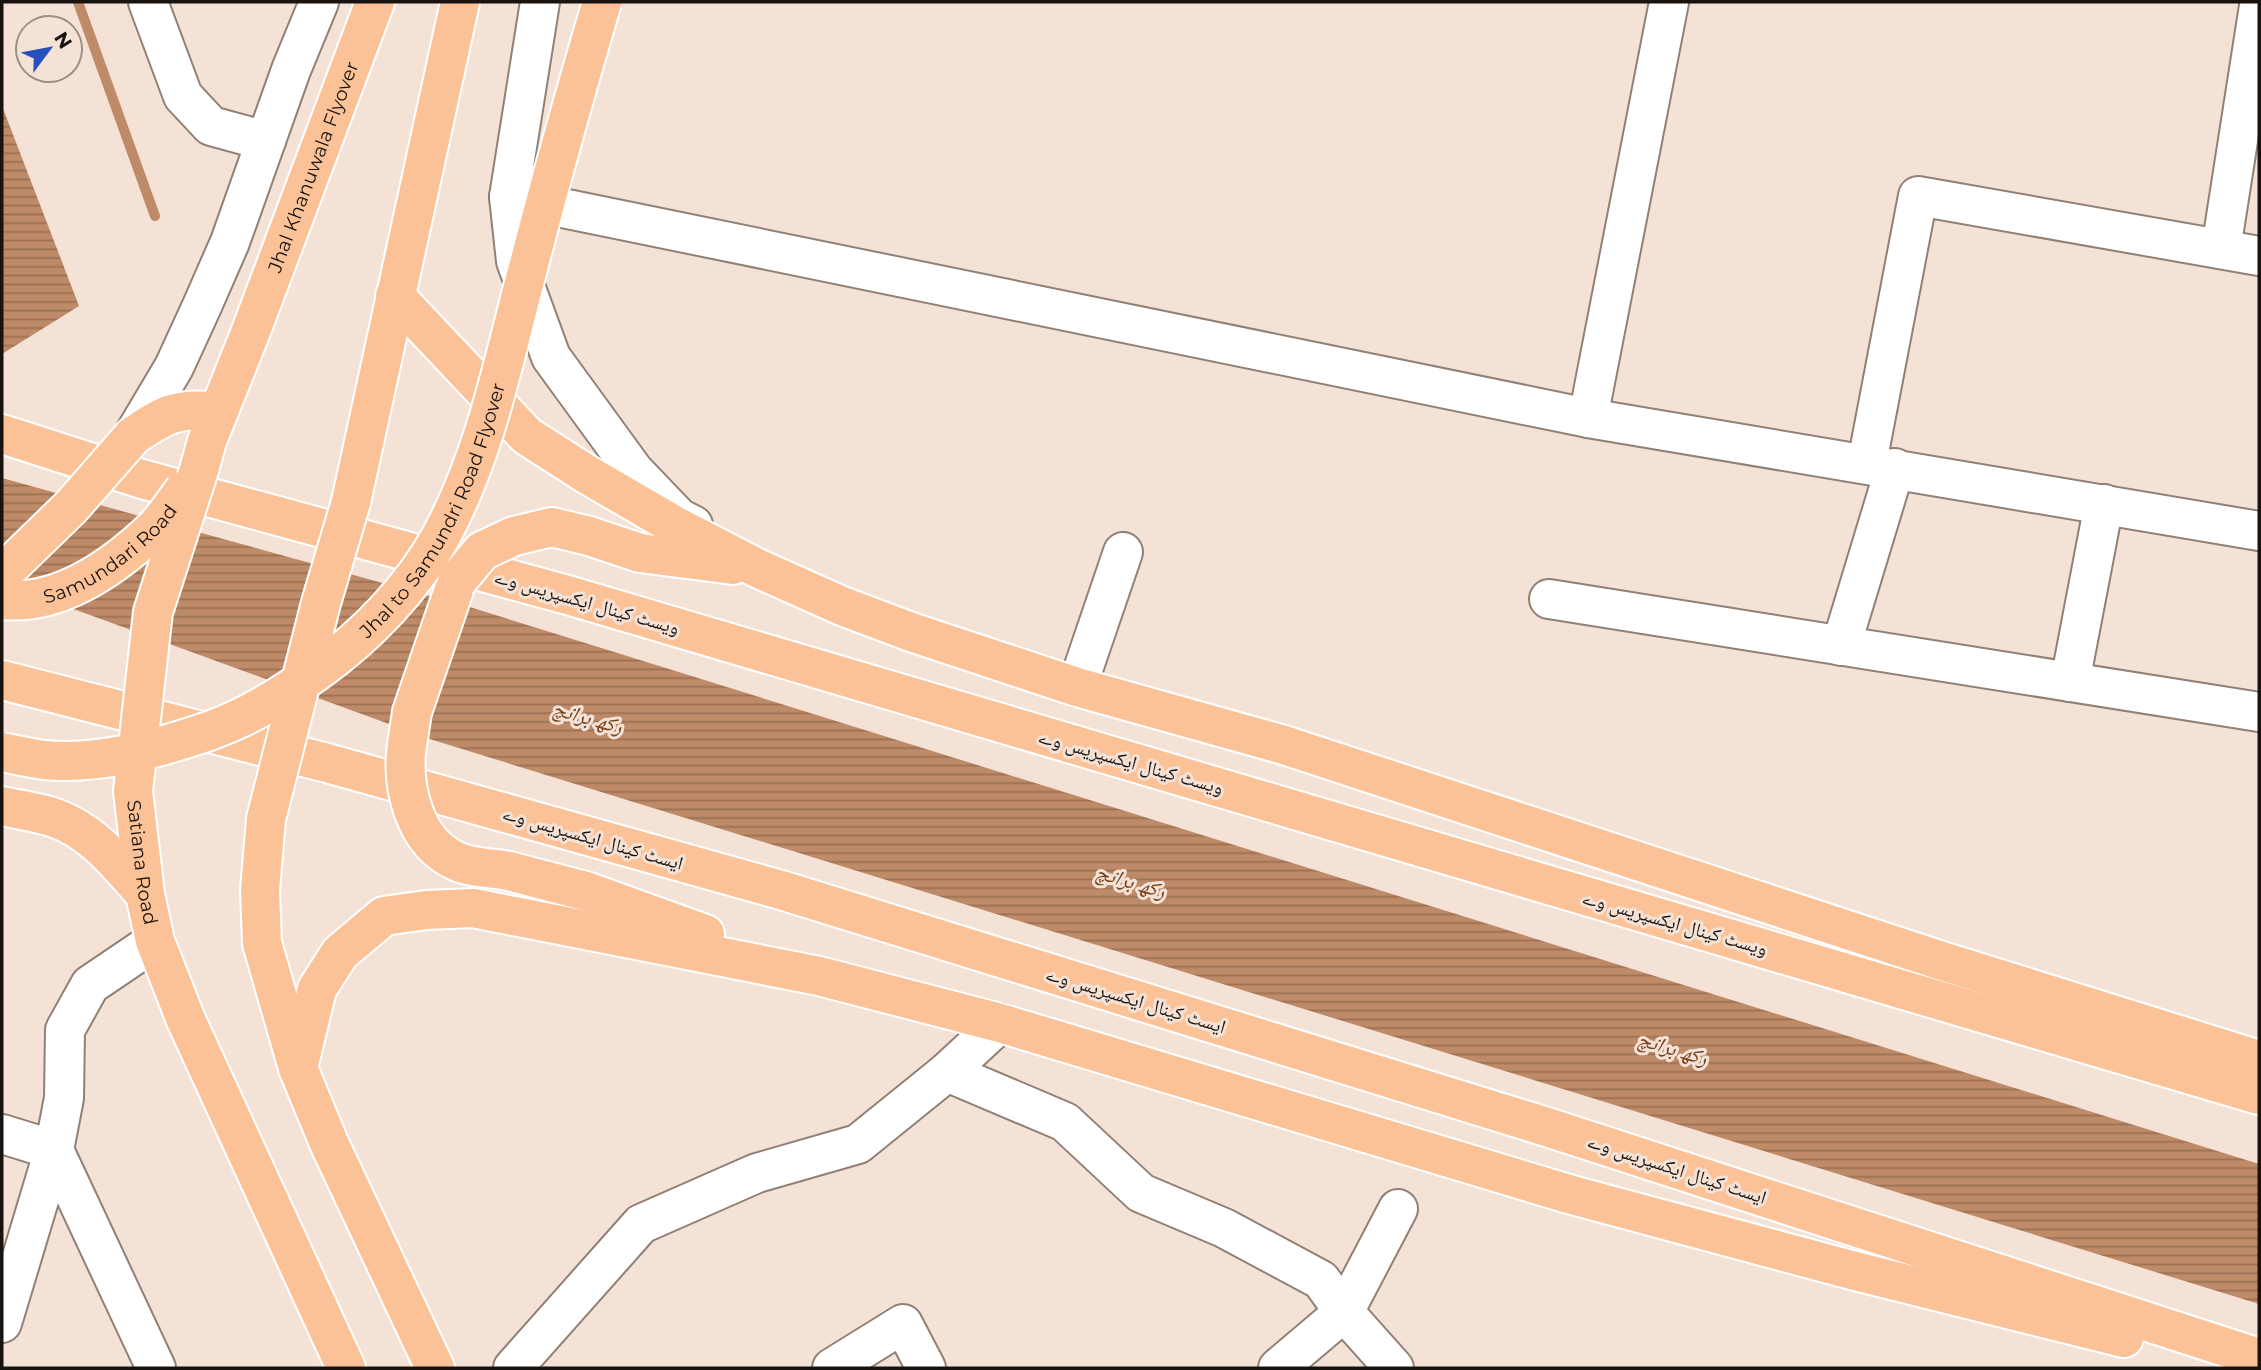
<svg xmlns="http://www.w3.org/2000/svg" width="2261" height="1370" viewBox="0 0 2261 1370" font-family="Montserrat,'Noto Naskh Arabic',sans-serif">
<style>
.water{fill:url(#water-rules)}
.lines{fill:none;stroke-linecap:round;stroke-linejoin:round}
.stream{stroke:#bf8a67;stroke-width:10}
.minor-casing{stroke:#918075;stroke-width:42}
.major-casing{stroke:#fff;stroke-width:42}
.minor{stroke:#fff;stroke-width:38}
.major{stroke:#fbc298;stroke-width:38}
.major-bridge-casing{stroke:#fff;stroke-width:42;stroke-linecap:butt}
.major-bridge{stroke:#fbc298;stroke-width:38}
.labels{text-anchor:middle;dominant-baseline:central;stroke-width:6;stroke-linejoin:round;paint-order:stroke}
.street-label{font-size:19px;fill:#19130f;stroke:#f5e2d6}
.water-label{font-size:21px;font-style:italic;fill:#76421b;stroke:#f5e2d6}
</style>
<defs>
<pattern id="water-rules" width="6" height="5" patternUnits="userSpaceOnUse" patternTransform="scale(1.75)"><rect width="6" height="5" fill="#bf8a67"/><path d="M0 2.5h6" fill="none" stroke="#9a7053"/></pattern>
</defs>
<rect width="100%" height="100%" fill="#f5e2d6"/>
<g class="water">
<path d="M2 106 79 306 2 354Z"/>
<path d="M2 478 473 608 2259 1164V1304L433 740 2 583Z"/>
</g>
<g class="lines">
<path class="stream" d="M78 2 155 216"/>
<defs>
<g id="minor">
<path d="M148 2 183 96 211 126 266 141"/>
<path d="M540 2 509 197 516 261 551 357 634 471 679 518 693 525"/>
<path d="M509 197 1588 418 2259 531"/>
<path d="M2221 249 2259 6"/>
<path d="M1588 418 1669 2"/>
<path d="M133 436 174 367 202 306 230 242 291 70 319 2"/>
<path d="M1867 463 1918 196 2259 256"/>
<path d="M1549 599 2259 712"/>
<path d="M1841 646 1895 468"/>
<path d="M2070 682 2104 504"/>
<path d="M1077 687 1123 552"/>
<path d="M947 1072 1065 1122 1141 1193 1224 1228 1321 1280 1344 1312 1394 1368"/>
<path d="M2 1134 54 1150 156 1368"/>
<path d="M2 1323 54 1150 64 1098 65 1030 90 985 155 941"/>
<path d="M513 1368 641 1224 757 1173 858 1144 947 1072 1000 1023"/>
<path d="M832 1368 903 1324 926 1368"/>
<path d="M1278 1368 1344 1312 1398 1209"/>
</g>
<g id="major">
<path d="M395 296 527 436 588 475 674 525 757 568 842 606 911 632 1077 687 1284 745 1942 961 2259 1060"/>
<path d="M2 434 142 479 571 596 2259 1095"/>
<path d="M133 436C168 412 175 409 219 411"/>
<path id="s1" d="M199 470 207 441 251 331 375 2"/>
<path d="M351 502 460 2"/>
<path d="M589 536 640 553 733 565"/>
<path d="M2 680 327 763 781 890 1550 1128 2259 1358"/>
<path d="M407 745 412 712 457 581"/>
<path id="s2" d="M133 791 145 894 155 941 186 1020 346 1368"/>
<path d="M2 806C19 810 38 812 55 818 94 832 118 864 145 894"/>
<path d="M266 819 260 890 262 943 298 1068 329 1143 435 1368"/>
<path d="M509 871 589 892 705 934"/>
<path d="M298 1068 317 989 340 953 384 916 426 910 473 908 819 976 1000 1023 1572 1195 1855 1271 2124 1338"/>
</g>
</defs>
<use href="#minor" class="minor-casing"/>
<use href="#major" class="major-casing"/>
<use href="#minor" class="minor"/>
<use href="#major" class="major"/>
<defs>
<g id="major-bridge">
<path d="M2 574 71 507 133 436"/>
<path d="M457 581 482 551 514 536 552 527 589 536"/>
<path id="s3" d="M2 600C60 606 114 567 154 529 165 518 174 503 184 490"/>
<path d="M407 745C401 786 414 842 456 861 471 868 493 868 509 871"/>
<path id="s4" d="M2 752C16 755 30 758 44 760 101 765 156 749 209 731 249 717 283 695 317 671 365 637 413 588 441 536 486 453 504 358 528 268 551 179 576 90 602 2"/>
<path d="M133 791 153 612 199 470"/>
<path d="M266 819 321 603 351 502"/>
</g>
</defs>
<use href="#major-bridge" class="major-bridge-casing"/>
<use href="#major-bridge" class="major-bridge"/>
</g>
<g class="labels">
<g class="street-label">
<text stroke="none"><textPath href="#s1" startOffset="324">Jhal Khanuwala Flyover</textPath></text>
<text stroke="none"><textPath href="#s4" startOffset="539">Jhal to Samundri Road Flyover</textPath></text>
<text stroke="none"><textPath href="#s3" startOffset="122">Samundari Road</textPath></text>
<text transform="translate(587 602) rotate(16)">ویسٹ کینال ایکسپریس وے</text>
<text transform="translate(1131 762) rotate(16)">ویسٹ کینال ایکسپریس وے</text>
<text transform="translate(593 838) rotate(16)">ایسٹ کینال ایکسپریس وے</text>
<text stroke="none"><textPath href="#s2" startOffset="72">Satiana Road</textPath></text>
<text transform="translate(1675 923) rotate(16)">ویسٹ کینال ایکسپریس وے</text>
<text transform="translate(1136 1000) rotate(17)">ایسٹ کینال ایکسپریس وے</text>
<text transform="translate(1677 1169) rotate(18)">ایسٹ کینال ایکسپریس وے</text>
</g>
<g class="water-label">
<text transform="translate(588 717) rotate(16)">رکھ برانچ</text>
<text transform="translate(1131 881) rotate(17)">رکھ برانچ</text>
<text transform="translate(1673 1048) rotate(17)">رکھ برانچ</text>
</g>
</g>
<rect width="2261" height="1370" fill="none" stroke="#19130f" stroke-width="7"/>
<g transform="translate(49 49) rotate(58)"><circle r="33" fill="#f5e2d6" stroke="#9d8f86" stroke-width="2"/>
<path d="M0-5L12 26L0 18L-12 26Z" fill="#274fbd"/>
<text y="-10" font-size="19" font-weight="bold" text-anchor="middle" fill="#19130f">N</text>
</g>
</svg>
